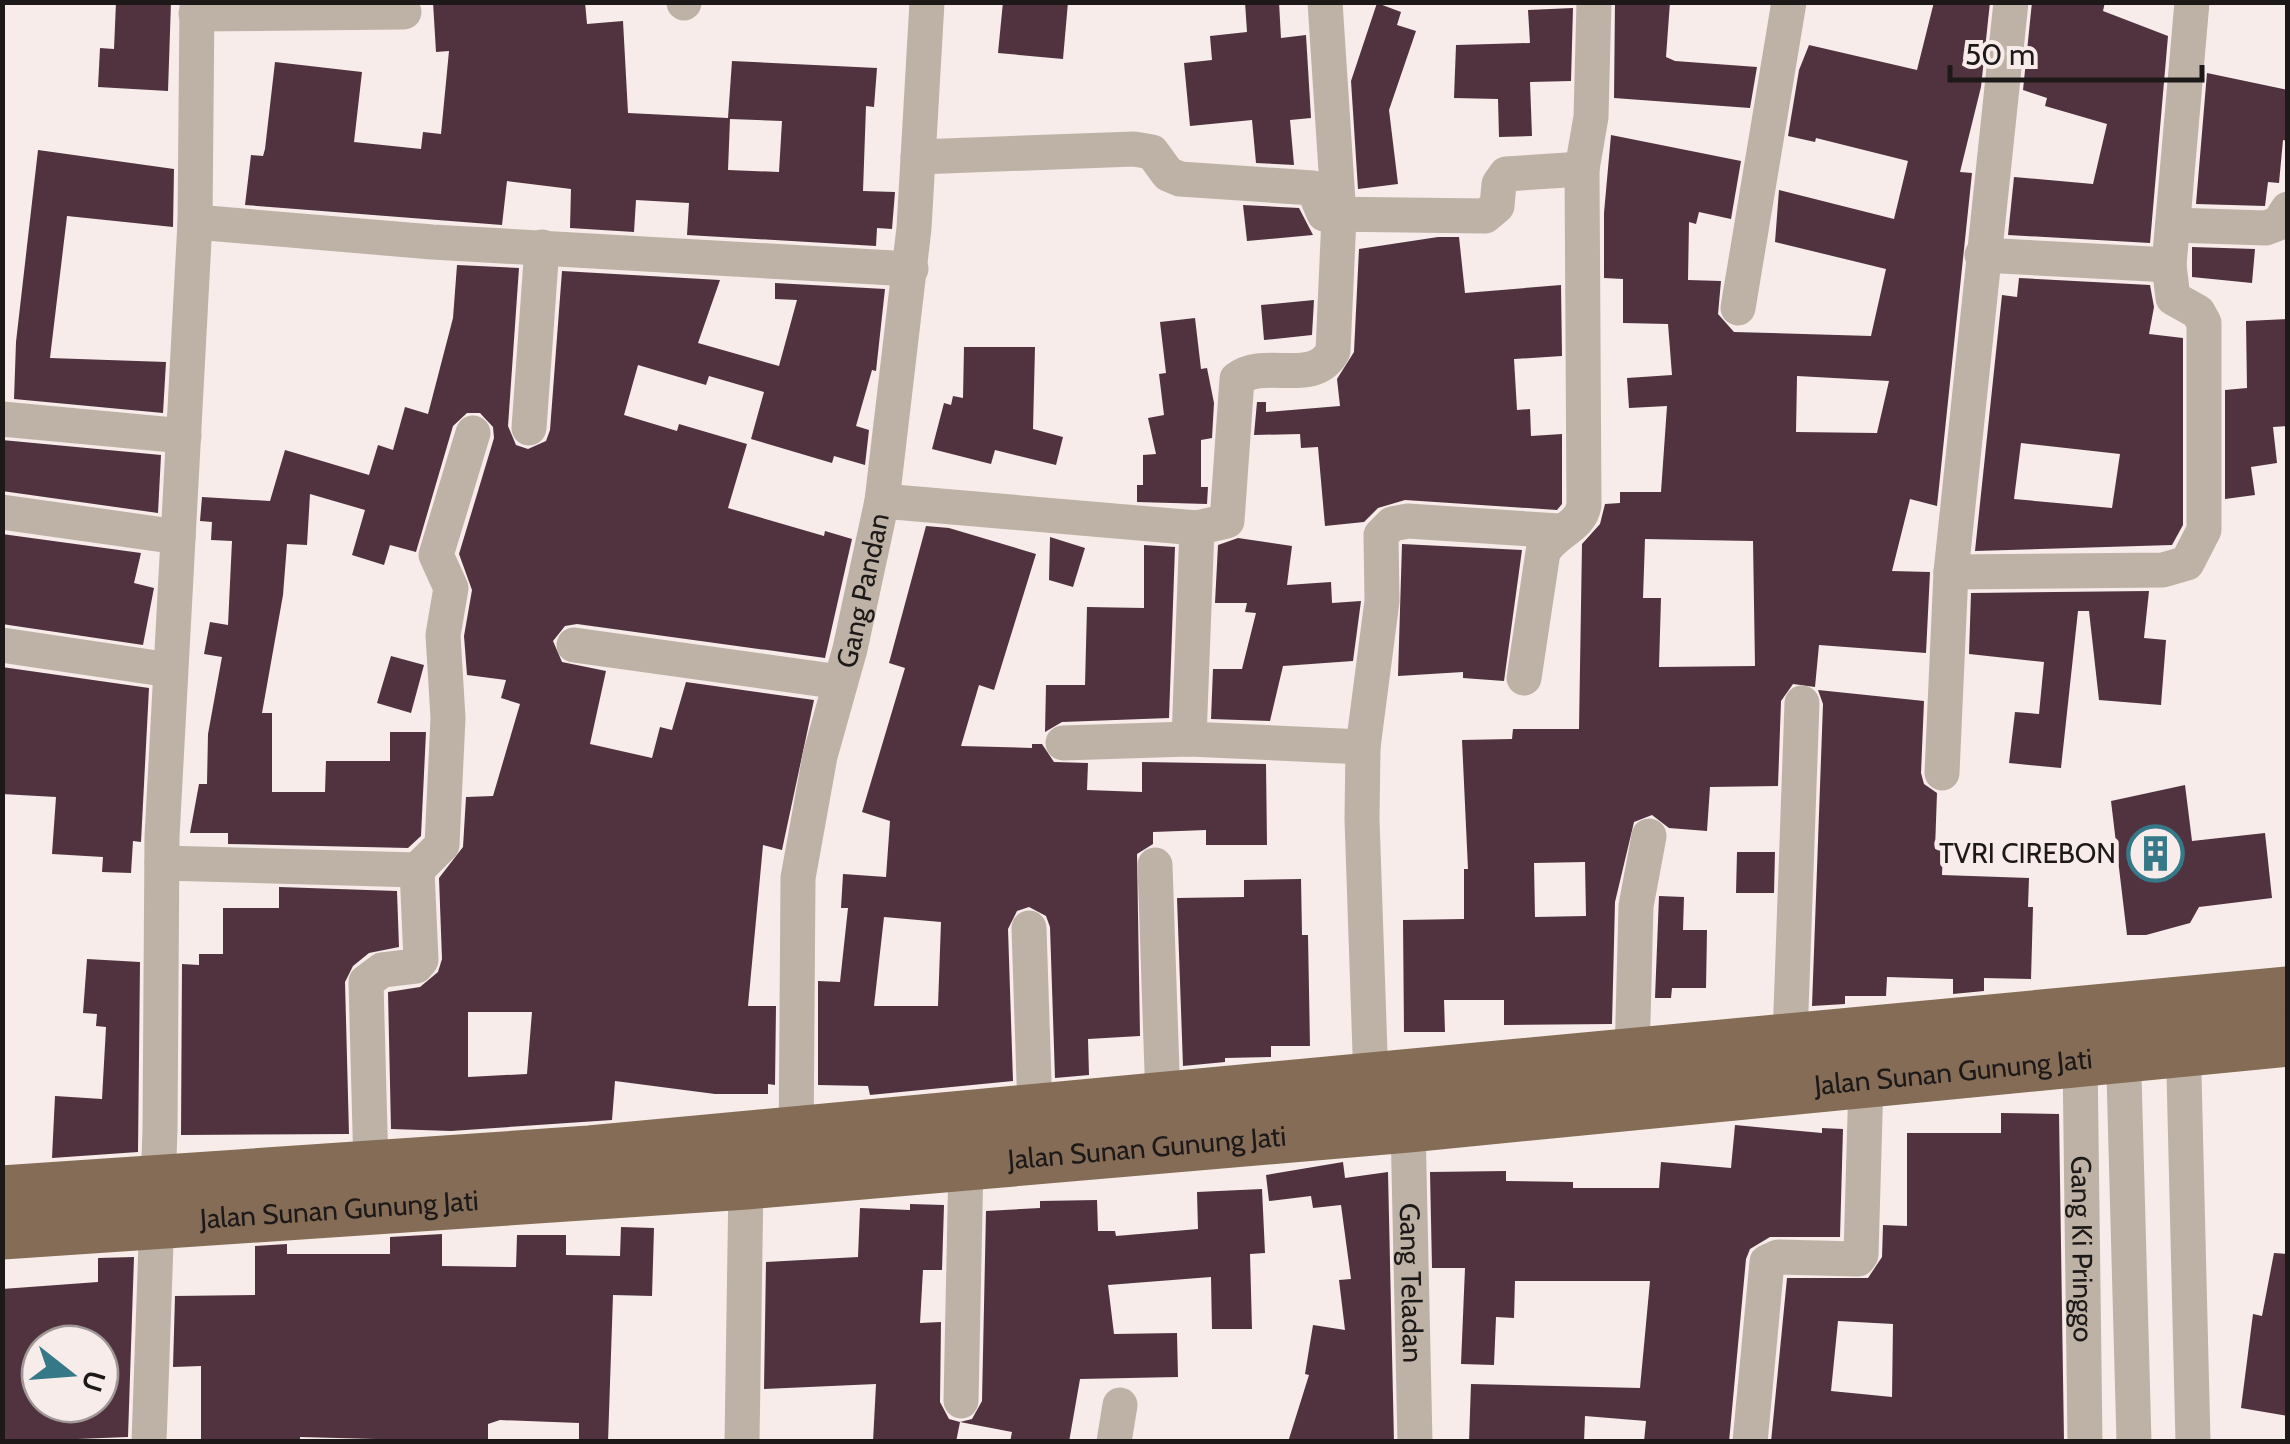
<svg xmlns="http://www.w3.org/2000/svg" width="2290" height="1444" viewBox="0 0 2290 1444" font-family="Cabin,sans-serif">
<style>
.building{fill:#50333f;fill-rule:evenodd}
.lines{fill:none;stroke-linecap:round;stroke-linejoin:round}
.street{stroke:#beb2a7;stroke-width:35}
.highway{stroke:#856c56;stroke-width:55}
.labels{text-anchor:middle;dominant-baseline:central;stroke-width:10;stroke-linejoin:round;paint-order:stroke}
.street-label{font-size:28px;fill:#1d1918;stroke:#f7ecea}
.poi-label{font-size:28px;fill:#1d1918;stroke:#f7ecea;text-anchor:end}
</style>
<rect width="100%" height="100%" fill="#f7ecea"/>
<g class="building">
<path d="M116 2H171L168 91 98 87 100 48 114 49Z"/>
<path d="M433 2H585L587 24 623 21 628 113 728 118 732 61 877 68 874 107 866 106 863 191 895 192 892 229 877 228 876 246 687 235 689 203 636 200 634 232 570 228 571 189 507 181 502 225 245 205 251 155 263 156 265 149 275 62 362 72 354 142 421 149 423 132 441 134 449 51 436 52ZM730 119 782 121 779 172 728 170Z"/>
<path d="M1003 2H1068L1063 59 998 53Z"/>
<path d="M1245 2H1279L1281 38 1306 35 1311 118 1290 120 1294 165 1256 163 1252 120 1190 126 1184 63 1212 60 1210 36 1247 32Z"/>
<path d="M1615 2H1670L1666 57 1675 61 1757 67 1750 108 1614 98Z"/>
<path d="M1934 2H1990L1981 87 1960 172 1972 173 1937 506 1910 499 1892 571 1930 572 1926 653 1819 645 1815 687 1793 684 1781 701 1778 786 1710 787 1707 831 1669 828 1652 815 1634 822 1615 902 1612 1024 1504 1025V1000H1444L1445 1032H1404L1403 920 1464 919V869H1468L1462 740 1512 739 1513 729H1579L1582 544 1600 524 1605 504 1620 503V492H1661L1667 406 1629 408 1627 378 1672 375 1668 324 1623 323V279L1604 278V213L1611 135 1741 161 1731 219 1699 212 1696 224 1689 222 1688 280 1721 281 1718 314 1734 332 1871 336 1886 269 1775 242 1779 190 1894 219 1908 161 1816 138 1815 142 1788 136 1799 70 1809 45 1917 70ZM1797 376 1889 381 1877 433 1796 432ZM1645 539 1753 541 1755 666 1659 667 1661 598H1643ZM1585 862 1586 916 1535 917 1534 863Z"/>
<path d="M2032 2H2105L2103 11 2168 36 2150 243 2008 235 2014 177 2093 184 2107 124 2045 106 2047 98 2023 90Z"/>
<path d="M1377 3 1401 12 1397 25 1416 31 1389 110 1398 184 1358 189 1351 81Z"/>
<path d="M1573 8 1571 81 1530 82 1532 136 1499 137 1498 99 1454 98 1456 45 1530 43 1528 10Z"/>
<path d="M2207 73 2288 90V141L2283 140 2279 183 2268 182 2265 206 2196 204Z"/>
<path d="M38 150 174 169 173 227 67 216 50 358 166 362 163 413 14 399 16 342Z"/>
<path d="M1243 205 1299 208 1313 235 1247 241Z"/>
<path d="M1438 237H1459L1465 293 1561 285 1562 356 1514 359 1517 410 1530 409 1531 436 1562 434V504L1557 510 1405 500 1378 508 1364 522 1325 526 1318 447 1301 448 1300 434 1254 435 1257 402H1266V412L1340 406 1337 379 1354 352 1359 249Z"/>
<path d="M2192 247 2255 249 2252 283 2192 277Z"/>
<path d="M457 265 519 268 508 426 516 445 528 449 546 441 550 430 562 271 720 280 698 343 779 366 797 300 775 299V283L885 289 876 371 872 370 856 426 869 430 865 465 834 456 832 463 751 439 764 392 709 376 706 385 638 365 624 415 677 431 679 424 747 444 728 508 824 536 825 531 852 539 825 658 577 624 565 626 553 641 562 662 606 671 590 744 652 758 660 727 672 730 686 682 814 700 782 850 763 845 748 1006H776L775 1085 768 1084V1094H715L615 1081 612 1120 451 1131 391 1129 388 992 420 987 438 972 442 959 439 878 463 847 466 797 493 796 520 704 501 698 506 680 467 675 464 636 472 590 459 554 494 438 493 427 480 413H467L453 426 416 552 390 545 384 565 352 555 365 510 310 494 307 545 287 544 283 595 262 713H272V792H325L326 761H390V732H426L421 836 408 848 228 844V833H190L199 784H207L208 734 222 657 204 654 210 622 228 625 232 541 211 540 212 522 200 521 202 497 270 501 285 450 369 475 378 445 393 450 405 407 428 414 453 318ZM468 1012H532L527 1074 468 1077Z"/>
<path d="M2019 278 2150 285 2154 307 2149 334 2183 338V525L2172 545 1975 551 2002 295 2017 297ZM2021 443 2120 454 2112 508 2014 499Z"/>
<path d="M1314 300 1312 335 1264 340 1261 305Z"/>
<path d="M1195 318 1201 369 1207 368 1214 403 1212 438 1201 440V487H1208L1207 504 1137 502V485H1143V455L1156 454 1148 418 1164 415 1159 374 1166 373 1160 322Z"/>
<path d="M2288 319V426L2273 427 2277 463 2251 467 2255 495 2225 499V390L2247 388 2246 321Z"/>
<path d="M964 347H1035L1033 429 1063 437 1056 465 995 450 991 464 932 449 944 403 951 405 953 396 963 398Z"/>
<path d="M2 440 161 455 158 513 2 491Z"/>
<path d="M926 526 949 528 1036 554 994 690 979 685 961 746 1032 748V744H1042L1054 762 1088 763 1087 790 1142 792V762L1266 764 1267 845H1206V830L1153 832V844L1137 854 1140 1036 1088 1039 1089 1075 1055 1078 1050 927 1046 916 1029 907 1017 911 1008 929 1013 1081 870 1095 868 1086 818 1085V981L840 982 848 908H841L843 874 886 877 890 821 862 812 905 668 889 663ZM884 917 941 922 938 1006H874Z"/>
<path d="M2 534 141 553 134 583 154 588 143 645 2 624Z"/>
<path d="M1050 537 1085 548 1073 587 1049 580Z"/>
<path d="M1238 538 1292 546 1287 585 1331 582 1332 603 1361 601 1353 661 1283 666 1270 721 1211 719 1213 669H1242L1256 613 1245 612 1247 603H1215L1218 545Z"/>
<path d="M1402 544 1522 550 1504 681 1463 678V672L1398 676Z"/>
<path d="M1144 545 1175 547 1169 718 1062 722 1045 732 1046 685H1085L1087 607 1144 608Z"/>
<path d="M2149 591 2144 638 2166 640 2161 705 2099 700 2089 611H2078L2061 768 2009 763 2015 712 2039 714 2044 662 1969 654 1971 593Z"/>
<path d="M391 656 424 665 411 713 377 703Z"/>
<path d="M2 667 149 688 141 842 133 841 131 873 102 872 103 857 52 854 56 797 2 794Z"/>
<path d="M1818 690 1924 701 1921 773 1924 784 1937 793 1935 849 1943 850 1942 875 2029 878 2028 907H2033L2031 979 1984 978V991L1953 994V979L1887 977 1886 996H1845V1004L1812 1006 1823 704Z"/>
<path d="M2185 785 2192 841 2265 833 2272 898 2199 907 2190 923 2146 935H2127L2111 801Z"/>
<path d="M1737 852H1775L1774 893H1736Z"/>
<path d="M1301 879 1302 935H1308L1310 1046H1271V1057L1225 1058V1062L1183 1066 1177 898 1244 897V880Z"/>
<path d="M279 887 397 891 399 947 369 953 353 966 345 982 349 1134 181 1135 182 964 199 965V954H223V908H279Z"/>
<path d="M1659 896 1684 897 1683 930H1707L1706 988H1672L1671 998H1655Z"/>
<path d="M87 959 140 962 138 1152 52 1158 55 1096 102 1099 106 1027 96 1026 97 1014 83 1013Z"/>
<path d="M2001 1113 2059 1114 2064 1442H1771L1787 1278H1868L1882 1257 1883 1225 1907 1226V1133H2001ZM1838 1321 1893 1324 1892 1397 1831 1391Z"/>
<path d="M1735 1125 1822 1133V1128L1843 1129 1840 1237H1770L1750 1249 1746 1259 1729 1442H1644L1646 1421 1585 1416 1584 1442H1469L1471 1384 1640 1388 1650 1281H1515L1514 1318 1496 1317 1494 1365 1461 1364 1465 1268H1432L1430 1172 1506 1171V1181L1573 1182V1188H1659L1661 1162 1731 1168Z"/>
<path d="M1343 1162 1345 1178 1388 1172 1394 1442H1288L1309 1375 1305 1374 1313 1325 1345 1330 1339 1280 1351 1279 1341 1205 1313 1208 1311 1196 1269 1201 1266 1175Z"/>
<path d="M1262 1189 1265 1253 1250 1254 1252 1329H1212L1211 1277 1108 1285 1114 1334 1177 1333 1178 1377 1080 1379 1069 1442H1010L1012 1432 960 1422 972 1419 982 1401 986 1211 1040 1208V1201L1097 1200 1098 1231H1115L1116 1236 1198 1229 1197 1192Z"/>
<path d="M910 1204 944 1205 942 1270H923L920 1323 941 1322 940 1402 949 1419 960 1422 956 1442H873L876 1384 764 1389 766 1262 858 1257 860 1208 910 1210Z"/>
<path d="M621 1227 654 1228 652 1296 613 1295 608 1442H579V1423L500 1420 488 1424V1442L300 1437V1442H201V1366L173 1367 175 1296 255 1295V1246L287 1244V1254H390V1237L442 1234V1266L516 1267 517 1235H566V1255L620 1256Z"/>
<path d="M2274 1253 2288 1254V1416L2241 1408 2253 1314 2262 1316Z"/>
<path d="M134 1257 128 1437 2 1442V1289L98 1282V1258ZM40 1344H100V1404H40Z"/>
</g>
<g class="lines">
<g class="street">
<path d="M684 2V3"/>
<path d="M196 14 404 12"/>
<path d="M918 157 1134 149 1152 152 1168 174 1180 179 1313 188 1324 214 1485 216 1497 206 1499 184 1506 174 1582 169 1591 117 1594 2"/>
<path d="M195 222 432 242 911 269"/>
<path d="M2173 225 2266 228 2279 223 2288 209"/>
<path d="M1982 255 2169 265 2192 2"/>
<path d="M1738 308 1789 2"/>
<path d="M2 419 184 436"/>
<path d="M529 428 542 247"/>
<path d="M882 501 1197 528 1227 521 1237 379C1266 357 1314 388 1333 351L1339 217 1325 2"/>
<path d="M2 512 178 537"/>
<path d="M1951 572 2163 570 2187 563 2204 530V323L2198 312 2173 298 2169 265"/>
<path d="M2 645 170 670"/>
<path d="M574 645 840 682"/>
<path d="M1524 678 1543 552C1554 532 1581 527 1584 505L1582 169"/>
<path d="M1189 739 1197 528"/>
<path d="M1063 743 1189 739 1363 747"/>
<path d="M1942 773 1951 572 2011 2"/>
<path d="M162 863 417 870 442 845 448 718 443 635 451 588 436 555 473 433"/>
<path d="M1155 865 1163 1101"/>
<path d="M1029 928 1035 1112"/>
<path d="M2183 1033 2193 1442"/>
<path d="M1790 1038 1802 703"/>
<path d="M2123 1038 2134 1442"/>
<path d="M1632 1057 1636 906 1649 836"/>
<path id="s1" d="M2080 1057 2085 1442"/>
<path d="M1371 1082 1362 819 1363 747 1382 601 1381 535 1392 524 1408 521 1559 531"/>
<path id="s2" d="M1408 1125 1415 1442"/>
<path id="s3" d="M796 1151 798 878 820 756 850 649 882 501 914 228 927 2"/>
<path d="M371 1168 366 982 382 970 416 966 421 960 417 870"/>
<path d="M961 1401 966 1163"/>
<path d="M149 1442 160 1130 162 837 195 222 197 2"/>
<path d="M742 1442 746 1182"/>
<path d="M1114 1442 1120 1405"/>
<path d="M1750 1442 1767 1262 1778 1257 1858 1259 1861 1255 1866 1081"/>
</g>
<g class="highway">
<path d="M2 1193 590 1153 2288 994"/>
<path id="s4" d="M2 1232 746 1182 1408 1125 2288 1039"/>
</g>
</g>
<defs>
<symbol id="building-ring" viewBox="-11 -11 22 22"><circle r="9.5" fill="#f7ecea" stroke="#357989" stroke-width="1.5"/><path d="M-4-6H4V6H1V3H-1V6H-4ZM-2.5-4.3h1.7v1.8h-1.7ZM.8-4.3h1.7v1.8H.8ZM-2.5-1h1.7V.8h-1.7ZM.8-1h1.7V.8H.8Z" fill="#357989"/></symbol>
</defs>
<g fill-rule="evenodd">
<use href="#building-ring" x="2124" y="822" width="63" height="63"/>
</g>
<g class="labels">
<g class="street-label">
<text stroke="none"><textPath href="#s3" startOffset="568">Gang Pandan</textPath></text>
<text stroke="none"><textPath href="#s4" startOffset="1958">Jalan Sunan Gunung Jati</textPath></text>
<text stroke="none"><textPath href="#s4" startOffset="1148">Jalan Sunan Gunung Jati</textPath></text>
<text stroke="none"><textPath href="#s4" startOffset="338">Jalan Sunan Gunung Jati</textPath></text>
<text stroke="none"><textPath href="#s1" startOffset="192">Gang Ki Pringgo</textPath></text>
<text stroke="none"><textPath href="#s2" startOffset="158">Gang Teladan</textPath></text>
</g>
<g class="poi-label">
<text x="2116" y="853">TVRI CIREBON</text>
</g>
</g>
<rect width="2290" height="1444" fill="none" stroke="#1d1918" stroke-width="10"/>
<g transform="translate(70 1374) rotate(107)"><circle r="48" fill="#f7ecea" stroke="#a09896" stroke-width="2.5"/>
<path d="M0-8L18 38L0 25L-18 38Z" fill="#357989"/>
<text y="-15" font-size="28" font-weight="bold" text-anchor="middle" fill="#1d1918">U</text>
</g>
<path d="M1950 65v15h252v-15" fill="none" stroke="#1d1918" stroke-width="5"/>
<text x="1965" y="65" font-size="30" fill="#1d1918" stroke="#f7ecea" stroke-width="8" paint-order="stroke">50 m</text>
</svg>
